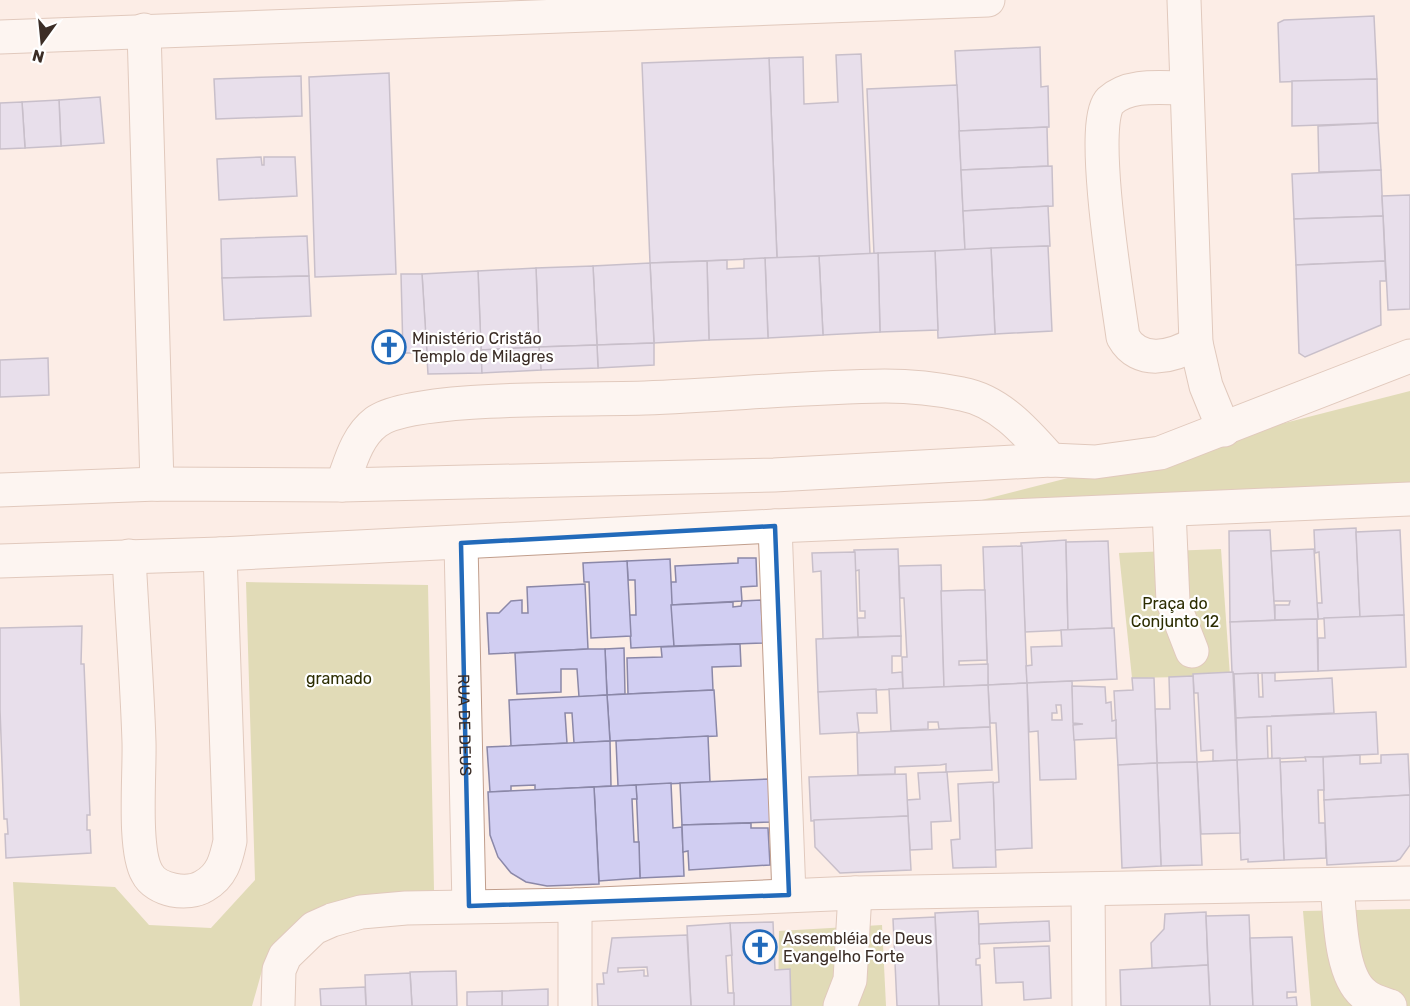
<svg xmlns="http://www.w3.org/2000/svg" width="1410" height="1006" viewBox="0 0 1410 1006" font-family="Rubik,sans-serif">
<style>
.green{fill:#c1c57f}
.building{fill:#d1cef2;stroke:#8b88a8;stroke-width:1.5;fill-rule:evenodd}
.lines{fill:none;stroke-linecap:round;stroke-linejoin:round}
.minor-casing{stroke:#c19e8c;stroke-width:35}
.minor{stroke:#fff;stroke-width:33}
.marked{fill:none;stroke:#226aba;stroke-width:4.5;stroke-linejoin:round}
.labels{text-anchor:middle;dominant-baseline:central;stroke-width:4.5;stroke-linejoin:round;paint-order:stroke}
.poi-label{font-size:16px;fill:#3b2d26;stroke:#fff;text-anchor:start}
.park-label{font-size:16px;fill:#2c2d01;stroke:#fff}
.street-label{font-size:16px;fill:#3b2d26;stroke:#fff}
</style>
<rect width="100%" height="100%" fill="#fcede6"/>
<g class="green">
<path d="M1410 391V482L966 504Z"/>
<path d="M1221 549 1230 676 1132 678 1119 553Z"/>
<path d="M246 582 428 585 434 890 307 913 263 967 252 1006H20L13 882 115 887 149 925 211 928 255 880Z"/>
<path d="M1410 909V1006H1311L1303 911Z"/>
<path d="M882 925 886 1006H778L779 931Z"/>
</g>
<g class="building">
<path d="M1374 16 1377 79 1280 82 1278 23 1284 20Z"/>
<path d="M1040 47 1041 87 1048 86 1049 127 959 131 955 51Z"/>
<path d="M861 54 870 254 777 258 769 58 803 57 804 104 838 102 836 55Z"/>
<path d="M769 58 777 258 650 263 642 63Z"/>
<path d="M389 73 396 274 315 277 309 77Z"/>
<path d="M301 76 302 116 216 119 214 79Z"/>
<path d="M1377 79 1378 123 1292 126V81Z"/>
<path d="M957 85 965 250 874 254 867 89Z"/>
<path d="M100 97 104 143 61 146 59 100Z"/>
<path d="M59 100 61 146 25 148 22 102Z"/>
<path d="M22 102 25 148 0 149V103Z"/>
<path d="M1378 123 1381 170 1319 172 1318 126Z"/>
<path d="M1047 127 1048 166 961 170 959 131Z"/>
<path d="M261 157 262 165H264V157H295L297 196 219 200 217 159Z"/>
<path d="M1052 166 1053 206 963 211 961 170Z"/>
<path d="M1381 170 1383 216 1294 219 1292 174Z"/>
<path d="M1410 195V309L1388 310 1382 196Z"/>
<path d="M1048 206 1050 246 965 250 963 211Z"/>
<path d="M1383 216 1385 261 1296 265 1294 219Z"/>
<path d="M307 236 309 276 222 278 221 239Z"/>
<path d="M1048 246 1052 331 995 334 991 248Z"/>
<path d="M991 248 995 334 938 338 935 251Z"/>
<path d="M935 251 938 330 880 332 878 253Z"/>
<path d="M878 253 880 332 823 335 819 256Z"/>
<path d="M819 256 823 335 768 338 765 258Z"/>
<path d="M765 258 768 338 709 340 707 261 727 260V269L744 268V259Z"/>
<path d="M707 261 709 340 654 343 650 263Z"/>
<path d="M1385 261 1386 281H1380L1381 325 1305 357 1299 353 1296 265Z"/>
<path d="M650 263 654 343 597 345 593 266Z"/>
<path d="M593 266 597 345 539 347 536 268Z"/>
<path d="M536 268 539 347 481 350 478 271Z"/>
<path d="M478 271 482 373 428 374 422 274Z"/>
<path d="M401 274H422L427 353H403Z"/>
<path d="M309 276 311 316 224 320 222 278Z"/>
<path d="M654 343V365L598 368 597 345Z"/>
<path d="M597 345 598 368 541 370 539 347Z"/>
<path d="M539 347 541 370 482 373 481 350Z"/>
<path d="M48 358 49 395 0 397V360Z"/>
<path d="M1356 528 1360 617 1318 619 1317 603H1322L1319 552 1315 553 1314 530Z"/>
<path d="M1270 530 1275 620 1230 622 1229 531Z"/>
<path d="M1400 530 1404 615 1360 617 1356 532Z"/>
<path d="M1066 540 1068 630 1025 632 1021 543Z"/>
<path d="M1108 541 1112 628 1068 630 1066 542Z"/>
<path d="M1022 546 1027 683 988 685 983 547Z"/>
<path d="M898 549 901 636 858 637 857 618H865V611H860L859 570 855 571 854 550Z"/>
<path d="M1314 549 1318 619 1275 620V605H1289L1290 601H1274L1271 551Z"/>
<path d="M855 552 858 637 823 639 821 571 813 572 812 553Z"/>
<path d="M738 558H756L757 586 741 587 742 601 671 605V582H676L675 566 738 563Z"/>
<path d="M670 559 674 646 631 648 629 615H636L635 580H628L627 561Z"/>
<path d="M627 561 631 636 591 638 589 582H584L583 563Z"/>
<path d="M941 565 944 687 903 689 902 657H907L904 598H900L899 566Z"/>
<path d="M585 584 588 649 489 654 487 613H499L511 601 522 600V613H528L527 587Z"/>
<path d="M970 590H985L987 660 959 661V665L988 664V685L944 687 941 591Z"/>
<path d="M761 600 763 643 674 646 671 605 733 602V607L741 606 742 601Z"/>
<path d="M1404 615 1406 667 1318 671V638H1325L1324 618Z"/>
<path d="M1317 619 1318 671 1234 674 1232 672 1230 622Z"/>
<path d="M82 626 81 664H84L90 815H87V830H90L91 853 6 858 5 834H8L7 819H4L0 709V628Z"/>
<path d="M1114 628 1117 679 1027 683 1026 666 1032 665 1031 647 1062 646 1061 630Z"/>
<path d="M901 636V656H892V673L902 672 903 689 818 692 816 639Z"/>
<path d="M740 644 741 666 712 667 713 690 628 694 627 658 662 657 661 647Z"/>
<path d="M624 648 625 694 607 695 605 649Z"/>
<path d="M588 649H605L607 695 579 697 577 669H561V692L517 694 515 653Z"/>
<path d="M1233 672 1237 760 1213 761V750L1201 751 1198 693H1194L1193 674Z"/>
<path d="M1258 673 1259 697H1263L1262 673H1275V681L1332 678 1334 713 1236 718 1234 674Z"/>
<path d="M1193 676 1197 762 1157 763 1155 709H1170L1169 677Z"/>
<path d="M1132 678H1154L1157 763 1118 765 1114 691 1133 690Z"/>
<path d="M1072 681 1076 779 1040 780 1038 731 1029 732 1027 683ZM1056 705H1061L1062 720H1052V713H1057Z"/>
<path d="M1027 683 1032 848 995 850 993 783 999 782 996 723H990L988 685Z"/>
<path d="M988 685 990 727 939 729 938 722H928V729L891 731 889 689Z"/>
<path d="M1072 686 1105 687 1106 703 1111 702 1112 721 1116 720V738L1074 740 1073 725 1083 724 1073 723Z"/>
<path d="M876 689 877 713H857L859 732 820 734 818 692Z"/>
<path d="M714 690 717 736 610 741 607 695Z"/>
<path d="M607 695 610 741 574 743 572 713H565L567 743 511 746 509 700Z"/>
<path d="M1376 712 1378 754 1272 759 1271 726H1267L1268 759 1237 760 1236 718Z"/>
<path d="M990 727 992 770 946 772V764L940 765 895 767V774L858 775 857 733Z"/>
<path d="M708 736 710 782 618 786 616 741Z"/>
<path d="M610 741 611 786 535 790V785L511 786V791L490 792 487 747Z"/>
<path d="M1408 754 1410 795 1324 800 1323 757 1360 755V764L1381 763V755Z"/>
<path d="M1305 757H1323L1324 790H1318L1319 823H1325L1326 858 1284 860 1280 762 1306 761Z"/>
<path d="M1280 758 1284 860 1248 862V859L1241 860 1237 760Z"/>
<path d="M1237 760 1240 833 1201 834 1197 762Z"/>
<path d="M1197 762 1202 865 1161 866 1157 763Z"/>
<path d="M1157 763 1161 866 1122 868 1118 765Z"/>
<path d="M947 772 951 821 931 822 932 849 910 850 907 800 920 799 918 773Z"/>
<path d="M906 774 908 816 811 821 809 777Z"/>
<path d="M769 779 771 822 682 825 680 783Z"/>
<path d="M993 782 996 867 953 868 951 840 960 839 958 784Z"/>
<path d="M671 783 673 828 682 827 684 876 640 878 636 785Z"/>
<path d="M636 785 637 799H632L634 842H639L640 878 599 881 594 787Z"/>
<path d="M594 787 599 884 547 886 526 882 511 873 498 857 490 835 488 792Z"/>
<path d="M1410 795V845L1400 859 1396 861 1327 865 1324 800Z"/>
<path d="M908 816 911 870 840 873 815 847 814 820Z"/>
<path d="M751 823V828H768L770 865 689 870 688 851 683 852 682 825Z"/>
<path d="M978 911 980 958 976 959V965H980L982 1006H939L935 913Z"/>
<path d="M1206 912 1208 965 1152 968 1151 943 1164 929 1165 914Z"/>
<path d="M1249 915 1253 1006H1210L1206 916Z"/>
<path d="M935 917 939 1006H897L893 919Z"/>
<path d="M1049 921 1050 941 979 944V924Z"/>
<path d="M773 922 775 970 790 969 791 1006H734L730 923Z"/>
<path d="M730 923 732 955 726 956 728 993H734V1006H691L687 926Z"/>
<path d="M687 935 691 1006H598L597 984H604L603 973H607L612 938ZM647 967 648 976H644V970L618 972V968Z"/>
<path d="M1292 937 1296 992H1287V998L1296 997 1297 1006H1253L1250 938Z"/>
<path d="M1049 946 1051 998 1024 1000 1023 982 996 983 994 948Z"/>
<path d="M1208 965 1210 1006H1121L1120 970Z"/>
<path d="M456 971 457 1006H412L410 972Z"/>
<path d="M410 973 412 1006H366L365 975Z"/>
<path d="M365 987 366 1006H321L320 989Z"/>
<path d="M548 989V1006H502V991Z"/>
<path d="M502 991V1006H467V992Z"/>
</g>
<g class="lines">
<defs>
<g id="minor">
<path d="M1184 0 1196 343 1206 386 1224 430"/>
<path d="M144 30 157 484"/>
<path d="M0 37 988 0"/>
<path d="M1186 88C1162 88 1129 83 1110 101 1088 122 1118 300 1123 337 1139 366 1173 357 1196 343"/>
<path d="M342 485C350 464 356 437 376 422 412 395 592 400 645 398 725 395 805 387 885 386 909 386 938 389 962 394 1000 401 1027 433 1051 460"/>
<path d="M0 490 157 484 342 485 774 475 1051 460 1095 462 1160 453 1410 356"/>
<path d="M1169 510 1173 602 1192 651"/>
<path d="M775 526 789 895"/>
<path id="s1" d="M461 543 469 906"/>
<path d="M129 556C132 618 137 680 139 742 140 773 133 849 147 873 156 891 188 896 204 886 222 876 226 860 230 841L220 554"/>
<path d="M0 561 220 554 775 526 1410 499"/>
<path d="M1337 885C1340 915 1340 975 1364 994 1370 1000 1381 1003 1390 1006"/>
<path d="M1088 890 1089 1006"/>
<path d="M278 1006 279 970 285 956 314 928 332 920 361 912 406 908 575 905 855 893 1410 883"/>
<path d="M575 1006V905"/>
<path d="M840 1006 850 980 855 893"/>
</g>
</defs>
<use href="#minor" class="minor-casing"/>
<use href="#minor" class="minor"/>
</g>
<path d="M0 0H1410V1006H0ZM775 526 789 895 469 906 461 543Z" fill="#fcede6" fill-opacity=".55" fill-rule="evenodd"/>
<path class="marked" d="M775 526 789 895 469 906 461 543Z"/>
<defs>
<symbol id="church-ring" viewBox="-11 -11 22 22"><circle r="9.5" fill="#fff" stroke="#226aba" stroke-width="1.5"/><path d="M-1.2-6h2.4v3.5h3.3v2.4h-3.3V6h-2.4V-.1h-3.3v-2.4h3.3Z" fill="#226aba"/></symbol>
</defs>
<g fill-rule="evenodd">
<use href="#church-ring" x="370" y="328" width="38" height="38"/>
<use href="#church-ring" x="741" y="928" width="38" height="38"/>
</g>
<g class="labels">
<g class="poi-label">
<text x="412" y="338">Ministério Cristão<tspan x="412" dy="18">Templo de Milagres</tspan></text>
<text x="783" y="938">Assembléia de Deus<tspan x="783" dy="18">Evangelho Forte</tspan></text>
</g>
<g class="park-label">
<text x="1175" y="603">Praça do<tspan x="1175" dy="18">Conjunto 12</tspan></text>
<text x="339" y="678">gramado</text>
</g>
<g class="street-label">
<text stroke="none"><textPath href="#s1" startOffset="182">RUA DE DEUS</textPath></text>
</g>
</g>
<g transform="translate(42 42) rotate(195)" stroke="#ffffff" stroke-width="4.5" paint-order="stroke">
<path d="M0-4.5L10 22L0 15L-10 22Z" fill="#3b2d26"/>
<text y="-9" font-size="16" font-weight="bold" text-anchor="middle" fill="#3b2d26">N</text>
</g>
</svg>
